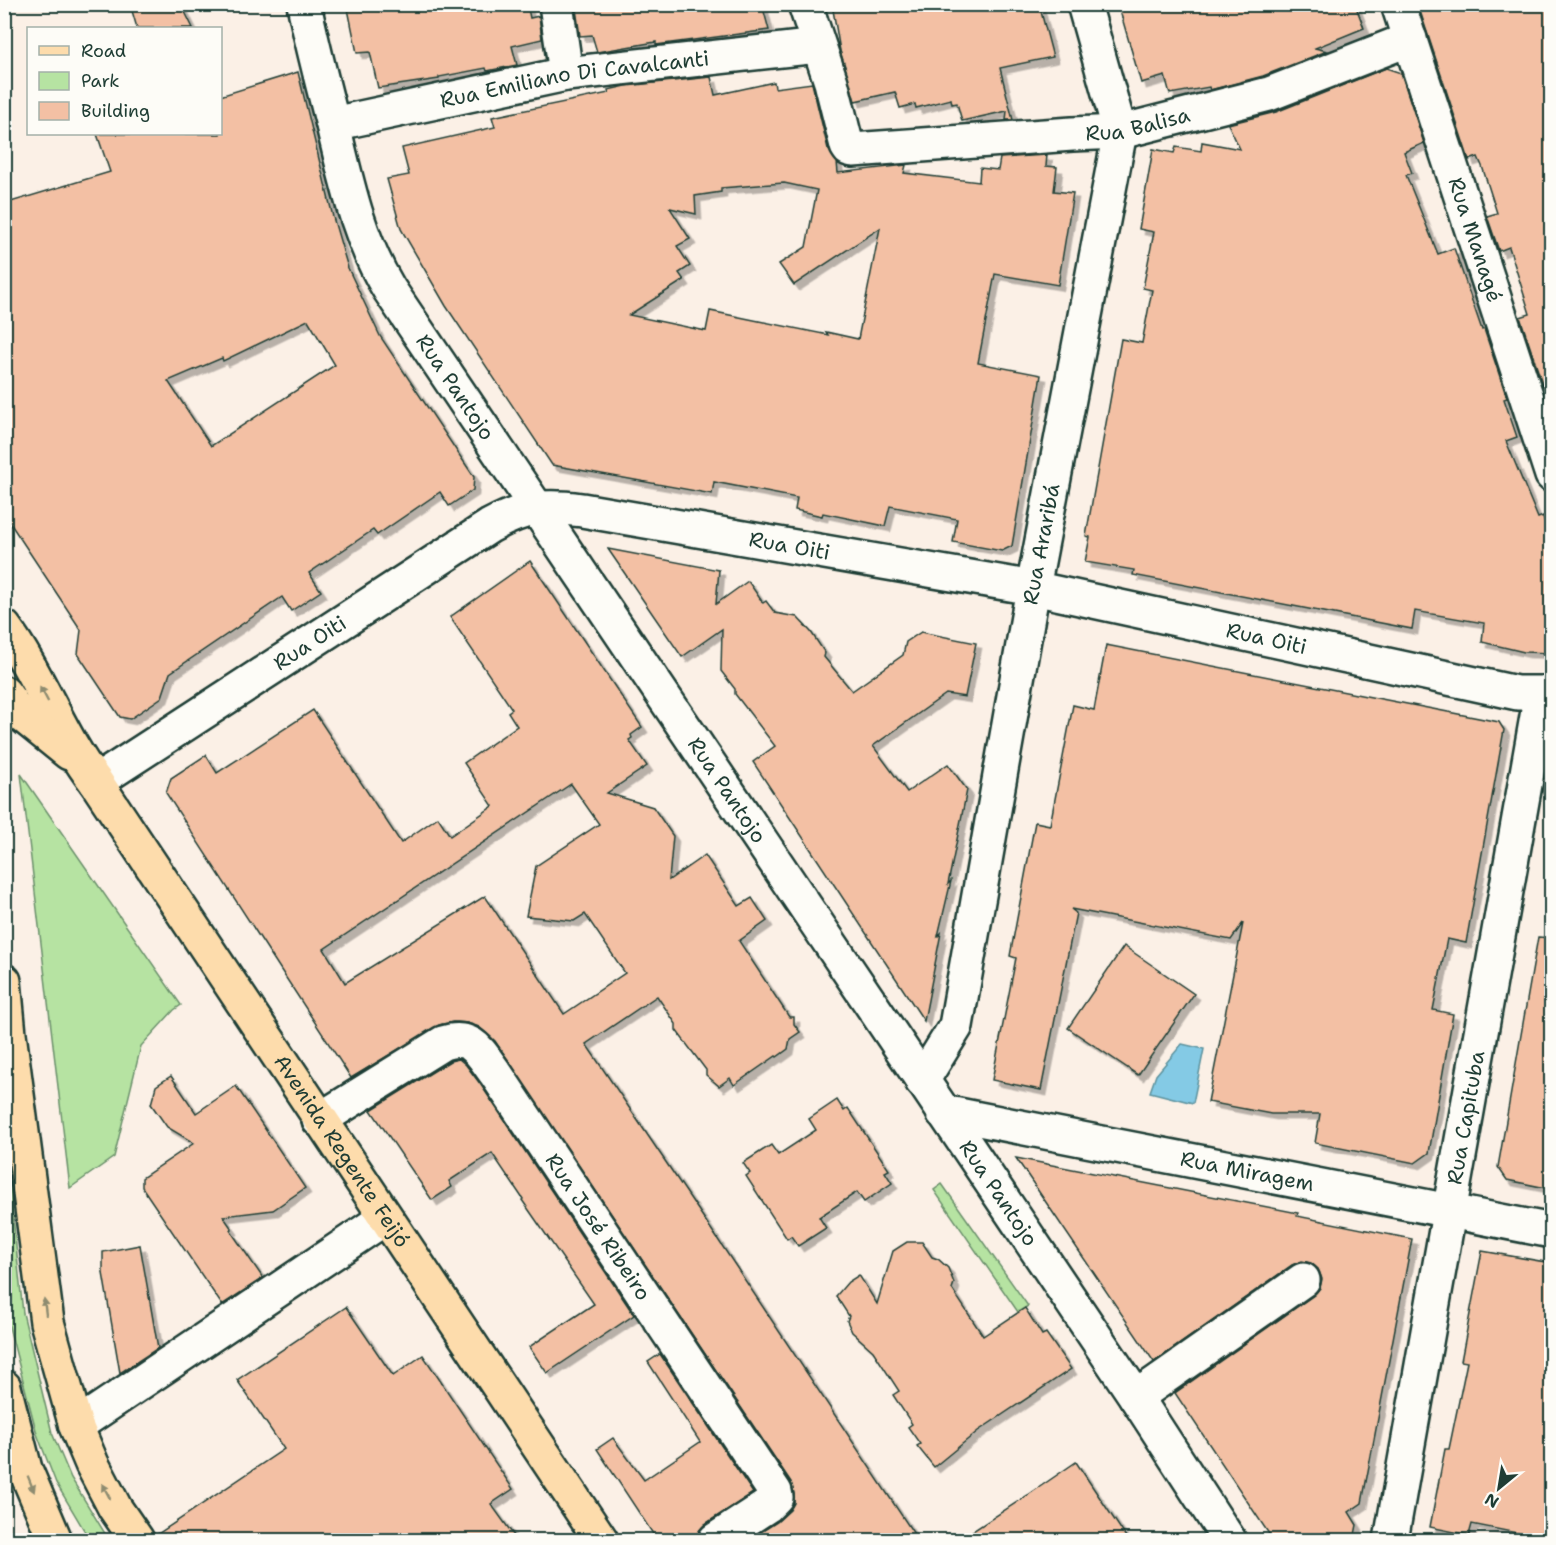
<svg xmlns="http://www.w3.org/2000/svg" width="1556" height="1545" viewBox="0 0 1556 1545" font-family="'Shantell Sans',sans-serif">
<style>
.green{fill:#b6e3a2;stroke:#6a906b;stroke-width:1.5}
.water{fill:#84cae5;stroke:#5c929e;stroke-width:1.5}
.building{fill:#f3c0a4;stroke:#1f3d34;stroke-width:1.5;fill-rule:evenodd;filter:url(#shadow)}
.lines{fill:none;stroke-linecap:round;stroke-linejoin:round}
.minor-casing{stroke:#1f3d34;stroke-width:38}
.major-casing{stroke:#1f3d34;stroke-width:38}
.minor{stroke:#fdfcf7;stroke-width:33}
.major{stroke:#fddcac;stroke-width:33}
.oneway{fill:#8e8c70}
.labels{text-anchor:middle;dominant-baseline:central;stroke-width:4.5;stroke-linejoin:round;paint-order:stroke}
.street-label{font-size:21px;fill:#1f3d34;stroke:#fdfcf7}
</style>
<defs>
<filter id="shadow"><feDropShadow dx="5.5" dy="5.5" stdDeviation="0" flood-color="#0004"/></filter>
</defs>
<rect width="100%" height="100%" fill="#fbf0e6"/>
<filter id="ink" filterUnits="userSpaceOnUse"><feTurbulence type="fractalNoise" baseFrequency=".0167" numOctaves="2"/><feDisplacementMap in="SourceGraphic" scale="12" xChannelSelector="R" yChannelSelector="G"/><feConvolveMatrix kernelMatrix="1 2 1 2 8 2 1 2 1" color-interpolation-filters="sRGB"/></filter>
<g filter="url(#ink)">
<g class="green">
<path d="M21 774 181 1005 174 1010 141 1046 114 1157 70 1188Z"/>
<path d="M5 1141 23 1313 52 1433 71 1478 109 1540H90L56 1483 37 1434 7 1319 4 1298Z"/>
<path d="M942 1184 1028 1306 1018 1312 934 1190Z"/>
</g>
<path class="water" d="M1182 1044 1204 1049 1193 1103 1150 1092 1156 1075Z"/>
<g class="building">
<path d="M130 4H181L193 28H137Z"/>
<path d="M347 4H527L530 18 539 16 542 39 512 46 517 65 487 71 486 68 439 77V79L378 88 370 52 357 53Z"/>
<path d="M597 4H762L769 30 656 45V42L597 52 592 35 580 36 576 9Z"/>
<path d="M832 4H1039L1053 57 1000 68 1013 120H1006L1007 111 962 121 957 103 952 104 951 99 916 108 915 104 900 108 895 92 855 101 840 51Z"/>
<path d="M1118 4H1355L1364 28 1315 48 1327 51 1263 76 1210 90 1209 87 1170 94 1165 76 1141 83Z"/>
<path d="M1437 4H1551V383L1543 386 1520 317 1530 314 1509 247 1499 251 1487 216 1497 213 1482 166 1478 157 1469 160 1420 11Z"/>
<path d="M1386 68 1401 73 1424 143 1404 152 1412 173 1406 175 1438 254 1454 248 1482 330 1484 329 1507 398 1504 399 1517 437 1506 441 1538 518 1543 516 1551 544V653L1524 652 1482 642 1484 623 1415 611 1412 629 1133 575 1134 570 1085 562 1090 537 1086 536 1121 339 1142 343 1152 290 1143 288 1154 232 1139 229 1153 149 1174 153 1176 147 1201 151 1202 142 1240 149 1228 124 1276 112Z"/>
<path d="M298 72 333 217 348 268 380 336 474 477 473 490 449 506 440 492 377 535 373 530 309 573 321 591 291 611 282 597 170 673 162 697 130 719 120 717 78 654 81 630 4 514V204L110 172 97 134H220V96ZM308 320 335 365 211 446 168 381 222 358 223 361Z"/>
<path d="M711 77 715 95 774 82 775 88 812 83 828 149 837 162 838 173 906 165 904 173 979 182 980 168 998 170 1000 158 1047 155 1046 166 1057 167 1054 191 1073 193 1058 285 995 274 978 363 1041 375 1012 546 1002 551 953 542 957 519 890 506 885 526 823 513 822 516 795 510 797 498 714 482 712 494 552 465 446 306 401 229 387 179 409 175 402 148 495 127 492 117 609 93 608 90 626 86ZM784 183 817 190 806 247 779 264 794 285 880 228 858 339 826 332 828 335 710 311 706 331 629 315 684 280 679 273 690 266 677 246 690 239 670 208 696 214 695 196 721 192V188Z"/>
<path d="M608 549 719 570 716 604 748 581 763 603 766 601 775 613 797 617 811 632 825 653 824 657 852 691 903 655 906 642 921 632 976 643 965 697 946 694 873 746 907 792 948 764 967 790 948 884 951 881 938 936 941 933 924 1021 753 762 775 746 735 694V689L721 671 722 629 682 657Z"/>
<path d="M530 561 642 727 631 735 632 738 629 740 647 766 607 793 653 807 673 836 669 880 705 855 739 906 752 898 767 921 739 941 789 1017H794V1024L800 1032 790 1039 788 1049 777 1057 776 1056 734 1085 730 1078 719 1086 706 1075V1070L676 1030V1024L657 996 586 1044 705 1220 918 1540H748L777 1522 790 1510 794 1503V1494L791 1482 495 1041 479 1027 467 1023 453 1022 439 1025 351 1078 166 793 171 778 206 755 217 773 313 710 401 843 438 817 450 836 493 806 464 763 517 726 508 712 512 709 450 617ZM571 784 599 824 536 866 526 916 574 921 585 914 625 973 564 1014 485 896 345 983 324 949Z"/>
<path d="M1106 645 1499 722 1504 730 1466 943 1447 939 1433 1010 1453 1014 1429 1153 1415 1163 1315 1143 1320 1114H1271L1208 1102 1243 923 1231 940 1071 909 1076 913 1041 1090 992 1080 1016 958 1010 956 1035 822 1050 825 1073 705 1094 710Z"/>
<path d="M1538 937 1551 938V1189L1507 1180 1498 1167Z"/>
<path d="M1124 946 1194 994 1138 1075 1068 1028Z"/>
<path d="M459 1059 466 1065 481 1085 634 1315 547 1373 529 1347 594 1304 522 1200 523 1199 492 1153 449 1181 452 1187 432 1200 371 1110 450 1061Z"/>
<path d="M171 1076 196 1113 236 1086 305 1188 273 1210 223 1216 232 1229 230 1230 263 1278 222 1305 142 1187V1178L194 1143 167 1127 151 1104 156 1086Z"/>
<path d="M837 1100 844 1111 848 1108 889 1170 885 1172 892 1183 864 1202 857 1192 819 1217 826 1228 798 1246 791 1236 787 1239 746 1176 750 1173 743 1163 771 1145 778 1155 816 1130 809 1119Z"/>
<path d="M1016 1158 1298 1213 1297 1216 1412 1239 1362 1503 1349 1512 1357 1525 1354 1540H1273L1175 1393 1314 1295 1320 1288 1322 1279 1318 1269 1311 1263 1302 1261 1292 1265 1154 1362Z"/>
<path d="M907 1242H922L932 1257 938 1259 948 1268 954 1283 952 1289 983 1336 1025 1308 1042 1335 1046 1333 1071 1369 978 1431 934 1467 917 1446 920 1444 908 1427 912 1424 893 1395 899 1391 873 1351 852 1332 847 1321 849 1316 836 1296 848 1282 859 1275 877 1304 893 1251Z"/>
<path d="M140 1245 158 1348 120 1373 103 1273V1252Z"/>
<path d="M1482 1251 1551 1263V1540L1472 1524 1469 1535 1430 1527 1445 1449H1449L1467 1362 1461 1361Z"/>
<path d="M346 1307 393 1376 423 1355 513 1489 491 1504 517 1540H155V1536L284 1449 237 1380Z"/>
<path d="M660 1354 753 1493 705 1524 699 1531 696 1540H657L597 1449 613 1438 644 1480 700 1442 648 1362Z"/>
<path d="M1076 1462 1128 1540H959L1028 1495Z"/>
</g>
<g class="lines">
<defs>
<g id="minor">
<path id="s1" d="M304 4C312 45 323 85 333 125 347 183 358 238 389 289L1136 1397 1229 1540"/>
<path d="M556 4 566 74"/>
<path id="s2" d="M805 4 831 82 847 146 849 149 853 150 1072 134 1120 132 1269 94 1410 39"/>
<path id="s3" d="M1398 4 1552 475"/>
<path id="s4" d="M333 124 566 74 818 46"/>
<path id="s5" d="M96 782 490 526C525 507 543 505 582 510L1033 588 1517 693H1552"/>
<path id="s6" d="M922 1081 956 1026 1033 588 1120 132 1084 4"/>
<path id="s7" d="M943 1112 1552 1231"/>
<path id="s8" d="M319 1120 443 1043C473 1033 480 1053 496 1074L775 1492 776 1497 767 1506 715 1540"/>
<path d="M1136 1397 1303 1280"/>
<path d="M76 1426 385 1218"/>
<path id="s9" d="M1391 1540 1541 694"/>
</g>
<g id="major">
<path id="s10" d="M4 627C40 675 59 735 96 782L601 1540"/>
<path d="M4 693 17 711 69 753"/>
<path d="M4 981 9 1034 47 1322 76 1426 92 1464 115 1508 137 1540"/>
<path d="M4 1387 25 1469 55 1540"/>
</g>
</defs>
<use href="#minor" class="minor-casing"/>
<use href="#major" class="major-casing"/>
<use href="#minor" class="minor"/>
<use href="#major" class="major"/>
</g>
<defs><path id="oneway-solid" d="M-6-.8H1V-3.2L6.5 0L1 3.2V.8H-6Z" transform="scale(1.5)"/></defs>
<g class="oneway">
<use href="#oneway-solid" transform="translate(44 694) rotate(-118)"/>
<use href="#oneway-solid" transform="translate(45 1307) rotate(-97)"/>
<use href="#oneway-solid" transform="translate(31 1484) rotate(68)"/>
<use href="#oneway-solid" transform="translate(106 1491) rotate(-118)"/>
</g>
</g>
<g class="labels">
<g class="street-label">
<text stroke="none"><textPath href="#s4" startOffset="246">Rua Emiliano Di Cavalcanti</textPath></text>
<text stroke="none"><textPath href="#s2" startOffset="442">Rua Balisa</textPath></text>
<text stroke="none"><textPath href="#s3" startOffset="248">Rua Managé</textPath></text>
<text stroke="none"><textPath href="#s1" startOffset="417">Rua Pantojo</textPath></text>
<text stroke="none"><textPath href="#s6" startOffset="554">Rua Araribá</textPath></text>
<text stroke="none"><textPath href="#s5" startOffset="776">Rua Oiti</textPath></text>
<text stroke="none"><textPath href="#s5" startOffset="1262">Rua Oiti</textPath></text>
<text stroke="none"><textPath href="#s5" startOffset="255">Rua Oiti</textPath></text>
<text stroke="none"><textPath href="#s1" startOffset="903">Rua Pantojo</textPath></text>
<text stroke="none"><textPath href="#s9" startOffset="429">Rua Capituba</textPath></text>
<text stroke="none"><textPath href="#s10" startOffset="624">Avenida Regente Feijó</textPath></text>
<text stroke="none"><textPath href="#s7" startOffset="310">Rua Miragem</textPath></text>
<text stroke="none"><textPath href="#s1" startOffset="1389">Rua Pantojo</textPath></text>
<text stroke="none"><textPath href="#s8" startOffset="398">Rua José Ribeiro</textPath></text>
</g>
</g>
<rect width="1556" height="1545" fill="none" stroke="#fdfcf7" stroke-width="24"/>
<rect x="12" y="12" width="1532" height="1521" fill="none" stroke="#1f3d34" stroke-width="2" filter="url(#ink)"/>
<rect x="27" y="27" width="195" height="108" fill="#fdfcf7" stroke="#a4b0a9" stroke-width="1.5"/>
<rect x="39" y="46" width="30" height="9" fill="#fddcac" stroke="#a4b0a9" stroke-width="1.5"/>
<text x="81" y="57" font-size="18" fill="#1f3d34">Road</text>
<rect x="39" y="72" width="30" height="18" fill="#b6e3a2" stroke="#a4b0a9" stroke-width="1.5"/>
<text x="81" y="87" font-size="18" fill="#1f3d34">Park</text>
<rect x="39" y="102" width="30" height="18" fill="#f3c0a4" stroke="#a4b0a9" stroke-width="1.5"/>
<text x="81" y="117" font-size="18" fill="#1f3d34">Building</text>
<g transform="translate(1499 1488) rotate(210)" stroke="#fdfcf7" stroke-width="4.5" paint-order="stroke">
<path d="M0-4.5L10 22L0 15L-10 22Z" fill="#1f3d34"/>
<text y="-9" font-size="16" font-weight="bold" text-anchor="middle" fill="#1f3d34">N</text>
</g>
</svg>
